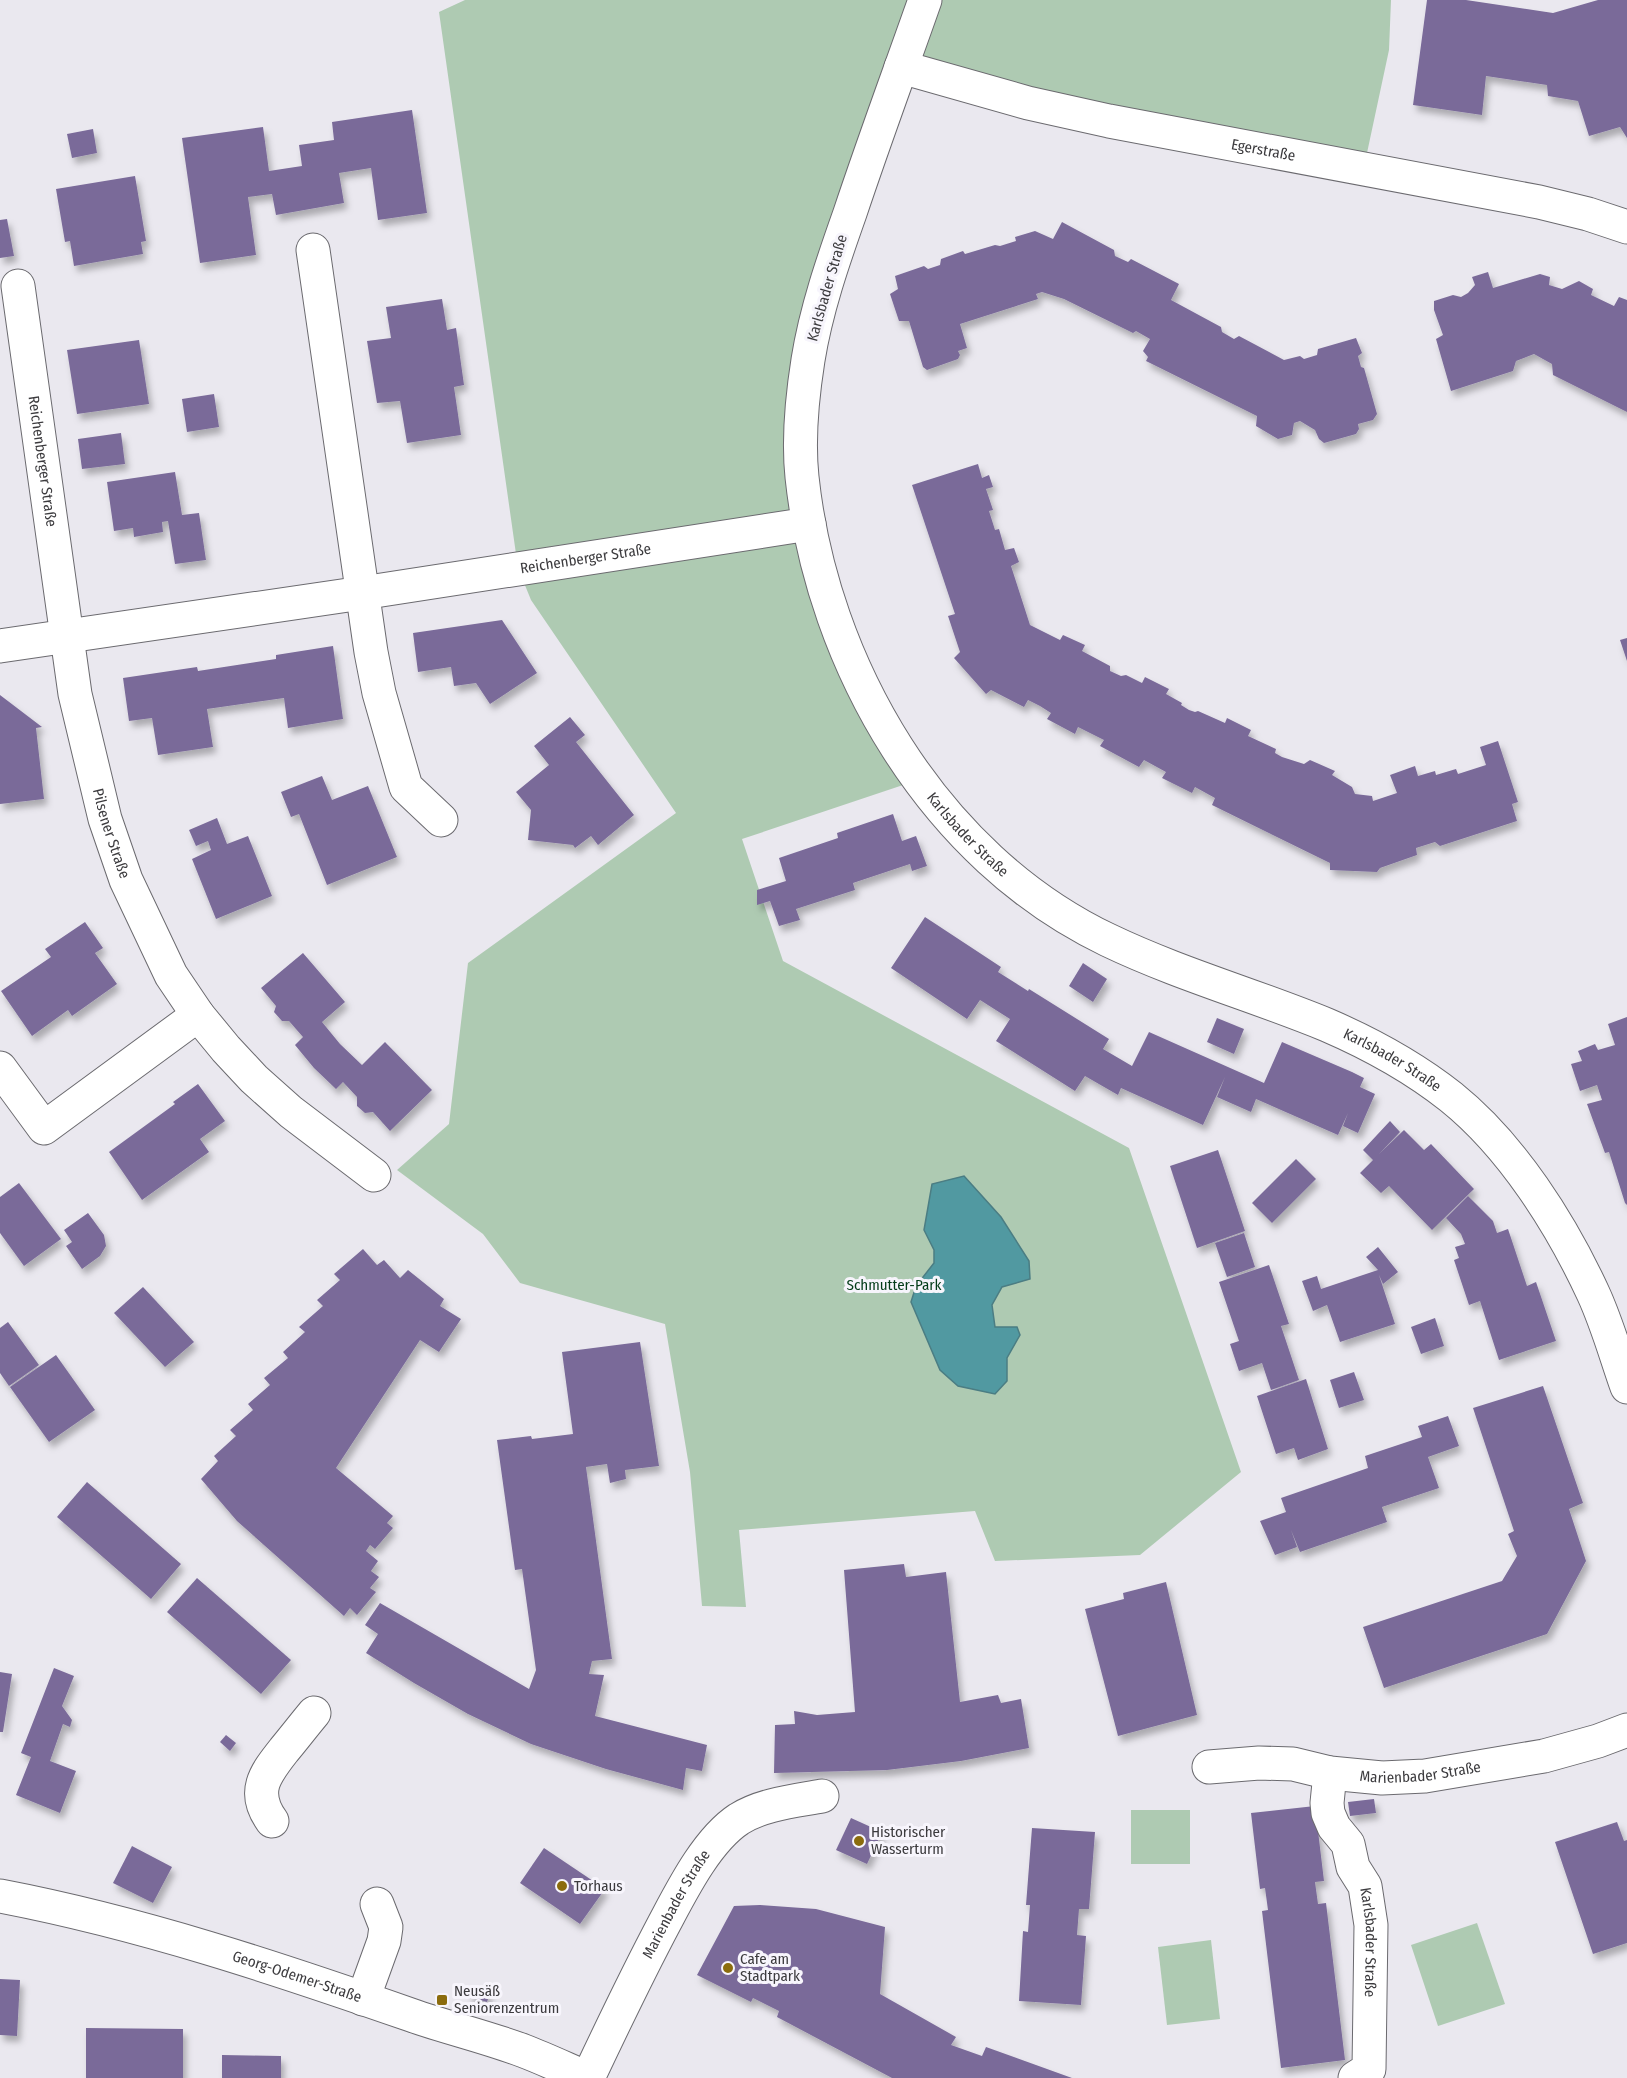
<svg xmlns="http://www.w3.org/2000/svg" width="1627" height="2078" viewBox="0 0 1627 2078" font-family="'Fira Sans Condensed',sans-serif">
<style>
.park{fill:#aecab2}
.water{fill:#5199a1;stroke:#4b7d83;stroke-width:1.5}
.building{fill:#7a6a99;filter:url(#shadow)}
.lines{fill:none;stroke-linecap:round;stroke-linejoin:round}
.minor-casing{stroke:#6b6a6f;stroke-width:35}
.minor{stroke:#fff;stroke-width:33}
.poi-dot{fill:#8b6c0d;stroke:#f7f5fc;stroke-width:2}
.labels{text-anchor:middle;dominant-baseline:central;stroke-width:6;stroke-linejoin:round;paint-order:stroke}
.street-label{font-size:15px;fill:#3c3b3e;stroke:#f7f5fc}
.park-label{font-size:15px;fill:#033c18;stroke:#f7f5fc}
.poi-label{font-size:15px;fill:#3c3b3e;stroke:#f7f5fc;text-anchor:start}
</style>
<defs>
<filter id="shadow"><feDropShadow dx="3.5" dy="6" stdDeviation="3" flood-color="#0004"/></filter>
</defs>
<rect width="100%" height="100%" fill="#eae8ef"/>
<g class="park">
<path d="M465 0H1391L1389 50 1364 167 901 67 828 278 809 524 918 780 742 839 783 961 1129 1148 1241 1472 1140 1555 995 1561 975 1511 739 1530 746 1607 702 1606 690 1472 665 1324 520 1283 483 1234 397 1170 449 1124 468 963 676 813 531 600 518 568 439 12Z"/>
<rect x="1131" y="1810" width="59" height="54"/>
<path d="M1477 1923 1505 2004 1438 2026 1411 1945Z"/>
<path d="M1211 1940 1220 2019 1167 2025 1158 1947Z"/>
</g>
<path class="water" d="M964 1176 1001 1217 1029 1261 1030 1279 1002 1287 992 1305 995 1327H1017L1020 1335 1007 1358V1381L995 1394 958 1386 940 1370 911 1302 916 1286 934 1263V1250L924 1230 932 1184Z"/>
<g class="building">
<path d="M1427 0H1466L1553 13 1598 0H1627V138L1620 127 1589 136 1578 101 1548 96 1547 85 1486 76 1482 115 1413 105Z"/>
<path d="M412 110 427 213 378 220 371 168 339 173 344 203 276 215 272 194 248 197 256 255 200 263 182 138 263 127 269 171 302 166 299 145 334 140 332 122Z"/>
<path d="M93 129 97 153 72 158 67 134Z"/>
<path d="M135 176 146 241 141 242 143 254 74 266 70 241 65 242 56 189Z"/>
<path d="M7 219 14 256 0 258V220Z"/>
<path d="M1062 222 1114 250 1115 256 1128 262 1131 259 1179 284 1171 300 1221 327 1222 332 1234 339 1239 336 1284 360 1300 356 1304 359 1317 355 1318 349 1356 338 1362 353 1358 356 1361 367 1364 368 1377 414 1373 420 1358 424 1359 429 1356 434 1324 443 1319 439 1315 430 1300 421 1294 423 1292 435 1278 439 1256 426 1257 416 1146 361 1148 357 1143 351 1150 339 1136 331 1133 333 1064 299 1042 292 1036 294 1038 299 960 324 967 348 958 351 960 355 958 359 927 370 923 367 909 321H899L890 294 898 289 895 276 924 266 928 269 940 265 941 259 963 251 965 254 995 245 1000 246 1016 241 1015 237 1035 231 1053 239Z"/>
<path d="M1488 272 1493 288 1540 274 1550 277 1549 285 1562 289 1579 281 1593 289 1591 295 1614 306 1619 297 1627 300V412L1553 375 1552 364 1534 354 1516 361 1513 371 1451 391 1436 339 1443 335 1434 310V301L1453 295 1461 297 1468 293 1475 285 1472 277Z"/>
<path d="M442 299 447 330 456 328 464 385 454 387 461 435 407 443 400 401 377 403 367 341 391 338 386 307Z"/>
<path d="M139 340 149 404 77 414 67 350Z"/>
<path d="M214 394 219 427 187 432 182 399Z"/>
<path d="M121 433 125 464 82 469 78 439Z"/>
<path d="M978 464 982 478 989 475 993 487 986 489 993 510 989 511 995 530 999 529 1005 550 1014 548 1019 562 1011 566 1030 625 1060 640 1063 635 1085 645 1082 651 1110 666V671L1121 676 1126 675 1142 683 1145 677 1169 689 1166 694 1182 703 1181 705 1189 710 1195 712 1198 711 1225 723 1227 718 1251 730 1248 736 1276 749 1275 753 1282 757 1304 764 1310 760 1335 771 1332 775 1352 787 1355 794 1372 796 1373 801 1397 793 1390 775 1415 766 1418 776 1435 771 1436 775 1456 769 1458 774 1486 765 1480 747 1498 741 1518 802 1512 804 1517 821 1440 846 1435 842 1416 848 1417 855 1380 868 1377 872 1330 870V863L1212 805 1215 798 1195 787 1192 793 1162 778 1166 772 1144 760 1139 767 1100 746 1104 740 1078 727 1075 734 1047 719 1051 713 1040 706 1028 700 1024 707 991 690 986 694 954 658 960 652 948 616 955 614 912 485Z"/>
<path d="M175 472 182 515 199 513 206 560 175 564 168 521 162 522 163 532 134 537 133 528 114 531 107 482Z"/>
<path d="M502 620 537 673 490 704 476 683 454 686 451 667 418 672 413 633Z"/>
<path d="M1627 638V661L1620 640Z"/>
<path d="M333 646 343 719 288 728 284 698 207 709 213 747 158 755 152 718 129 721 123 678 197 667 198 671 276 659V655Z"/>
<path d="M0 695 42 727 36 728 44 799 0 804Z"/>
<path d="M570 717 585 735 576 742 634 815 598 845 591 836 575 848 573 845 528 840 531 810 516 792 549 765 534 746Z"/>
<path d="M322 776 332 800 368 786 397 857 327 885 299 814 291 817 281 792Z"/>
<path d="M893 814 902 841 916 836 927 866 912 871 910 864 853 883 855 890 796 909 800 920 779 926 770 901 757 905V890L786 881 779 858 838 838 837 833Z"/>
<path d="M217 818 227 844 248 836 272 896 216 919 192 859 211 850 208 841 196 846 189 830Z"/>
<path d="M925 917 1001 967 998 972 1028 991 1029 989 1109 1039 1103 1049 1132 1066 1149 1032 1264 1083 1282 1042 1352 1072 1364 1078 1360 1087 1375 1094 1358 1133 1343 1126 1348 1113 1338 1135 1256 1099 1251 1112 1217 1097 1225 1077 1203 1125 1121 1088 1118 1095 1085 1076 1075 1091 996 1041 1010 1019 980 1000 967 1019 891 968Z"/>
<path d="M85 922 103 948 95 953 117 984 72 1016 68 1010 32 1036 1 991 51 957 45 949Z"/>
<path d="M303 953 345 1002 322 1022 340 1044 362 1065 385 1042 432 1090 390 1131 373 1112 365 1113 357 1106V1097L343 1082 336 1089 314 1068 295 1045 303 1037 289 1021H282L274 1012 276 1006 261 988Z"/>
<path d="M1083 963 1107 979 1093 1002 1069 986Z"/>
<path d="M1627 1017V1205L1625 1203 1609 1152 1605 1153 1587 1104 1602 1100 1597 1085 1580 1091 1571 1064 1582 1061 1578 1051 1595 1044 1598 1050 1615 1045 1608 1024Z"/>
<path d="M1217 1018 1244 1029 1234 1054 1207 1042Z"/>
<path d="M198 1084 225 1121 200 1139 209 1152 142 1200 109 1152 175 1104 173 1102Z"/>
<path d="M1390 1121 1400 1132 1379 1154 1404 1130 1424 1150 1431 1144 1474 1189 1432 1230 1389 1186 1381 1193 1360 1173 1373 1160 1363 1150Z"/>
<path d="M1218 1150 1245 1231 1197 1248 1170 1166Z"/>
<path d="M1296 1159 1316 1179 1272 1223 1252 1203Z"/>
<path d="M19 1183 61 1239 24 1266 0 1233V1197Z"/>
<path d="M1468 1196 1493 1221 1497 1233 1508 1229 1527 1286 1536 1282 1556 1341 1499 1360 1480 1301 1469 1305 1454 1260 1459 1258 1455 1247 1465 1244 1461 1234 1446 1218Z"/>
<path d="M88 1213 104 1235 106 1246 100 1256 82 1269 66 1246 72 1242 64 1230Z"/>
<path d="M1244 1233 1255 1267 1227 1277 1215 1243Z"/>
<path d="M1378 1247 1398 1272 1383 1284 1379 1275 1395 1324 1340 1342 1327 1305 1313 1311 1302 1281 1317 1276 1321 1289 1378 1270 1366 1257Z"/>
<path d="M363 1249 377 1265 384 1260 400 1278 408 1270 444 1299 440 1306 461 1319 439 1352 420 1340 336 1468 393 1516 387 1523 393 1528 375 1549 370 1545 366 1551 378 1561 371 1571 379 1577 370 1588 376 1592 357 1615 350 1608 344 1616 237 1521 201 1479 218 1461 214 1456 236 1436 230 1430 253 1410 248 1404 270 1385 264 1378 288 1358 283 1352 305 1332 299 1327 323 1306 317 1300 340 1280 334 1274Z"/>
<path d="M1269 1265 1289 1324 1281 1326 1299 1380 1271 1390 1262 1363 1239 1371 1230 1344 1239 1341 1219 1282Z"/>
<path d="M143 1287 194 1342 165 1367 114 1313Z"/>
<path d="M1435 1318 1444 1346 1421 1354 1411 1327Z"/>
<path d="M8 1322 39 1365 9 1386 0 1373V1328Z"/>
<path d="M640 1342 659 1466 625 1470 626 1479 610 1483 607 1464 586 1467 612 1659 592 1661 589 1674 604 1675 595 1716 707 1745 702 1771 686 1768 683 1790 606 1769 531 1744 468 1714 414 1683 366 1653 378 1634 365 1625 380 1603 529 1689 536 1670 522 1569 515 1570 497 1440 531 1436 532 1439 573 1434 562 1352Z"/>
<path d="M56 1355 95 1410 49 1442 10 1387Z"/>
<path d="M1354 1372 1364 1400 1339 1408 1330 1380Z"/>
<path d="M1306 1379 1328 1449 1298 1460 1294 1448 1276 1454 1257 1396Z"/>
<path d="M1543 1386 1583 1503 1569 1509 1586 1561 1547 1634 1384 1688 1363 1627 1502 1581 1517 1556 1508 1534 1514 1531 1473 1408Z"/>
<path d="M1448 1416 1459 1446 1428 1457 1439 1488 1382 1507 1387 1522 1300 1552 1291 1530 1297 1547 1275 1555 1260 1521 1286 1512 1281 1498 1368 1468 1365 1456 1422 1437 1418 1426Z"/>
<path d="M87 1482 181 1564 151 1599 57 1517Z"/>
<path d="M904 1564 906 1577 946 1572 960 1702 998 1695 1001 1703 1021 1699 1029 1748 961 1761 887 1770 774 1773 775 1725 795 1724 794 1711 817 1715 855 1712 844 1570Z"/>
<path d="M197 1578 291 1660 261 1694 167 1612Z"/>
<path d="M1166 1582 1197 1715 1118 1736 1085 1609 1124 1599 1123 1593Z"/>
<path d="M54 1668 74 1676 62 1706 72 1720 70 1727 63 1724 50 1761 76 1771 60 1813 16 1795 31 1757 21 1753Z"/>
<path d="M0 1672 12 1674 3 1732H0Z"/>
<path d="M226 1735 236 1743 230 1751 220 1742Z"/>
<path d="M1374 1799 1376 1813 1350 1816 1348 1802Z"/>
<path d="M1315 1806 1324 1881 1315 1882 1318 1904 1326 1903 1345 2060 1281 2068 1262 1911 1268 1910 1265 1888 1260 1889 1251 1813Z"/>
<path d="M851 1818 882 1832 867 1864 836 1850Z"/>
<path d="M1617 1822 1624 1841 1627 1840V1943L1593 1954 1555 1842Z"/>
<path d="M1032 1828 1095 1832 1089 1909H1079L1077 1935 1086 1936 1081 2005 1019 2001 1023 1931 1028 1932 1030 1905H1026Z"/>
<path d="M132 1846 172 1867 153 1903 113 1883Z"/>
<path d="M544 1848 605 1889 580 1924 520 1883Z"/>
<path d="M760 1905 816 1909 885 1927 880 1994 956 2037 951 2045 982 2056 986 2047 1072 2078H892L777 2017 779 2011 753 1998 751 2002 697 1975 734 1906Z"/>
<path d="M0 1979 20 1980 17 2036 0 2035Z"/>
<path d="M472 1987 490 1993 487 2002 468 1996Z"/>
<path d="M86 2028 183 2029V2078H86Z"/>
<path d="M222 2055 281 2056V2078H222Z"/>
</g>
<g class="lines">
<defs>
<g id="minor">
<path id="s1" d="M925 0C900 71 874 141 850 213 833 261 816 310 808 360 802 398 798 439 802 477 822 665 934 857 1108 940 1179 974 1254 995 1327 1025 1371 1044 1413 1067 1451 1097 1512 1146 1561 1224 1593 1293 1607 1323 1616 1356 1627 1387"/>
<path id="s2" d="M901 67 1028 103 1109 121 1539 202 1588 214 1627 227"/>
<path d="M313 250 371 652 379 693 406 787 441 820"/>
<path id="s3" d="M18 286 75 694 105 819 126 880 171 975 198 1015 226 1049 254 1079 291 1112 374 1175"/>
<path id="s4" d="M0 646 362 593 809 524"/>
<path d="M0 1068 44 1128 198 1015"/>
<path id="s5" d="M1209 1767 1259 1763 1293 1764 1330 1773 1382 1778 1425 1776 1544 1756 1598 1741 1627 1730"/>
<path id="s6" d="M1330 1773 1327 1803 1328 1813 1334 1827 1348 1844 1353 1867 1365 1886 1371 1925 1369 2069 1355 2078"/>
<path d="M272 1821C251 1792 265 1774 284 1750 294 1738 304 1725 314 1713"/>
<path id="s7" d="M0 1896C141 1923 276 1968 411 2015 448 2028 487 2037 524 2051 545 2059 566 2069 587 2078"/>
<path d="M363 1999 384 1941 386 1927 377 1904"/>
<path id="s8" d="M588 2078C613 2025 638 1973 665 1922 682 1890 707 1840 739 1819 763 1804 795 1801 822 1796"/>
</g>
</defs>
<use href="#minor" class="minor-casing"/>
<use href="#minor" class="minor"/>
</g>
<g class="poi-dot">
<circle cx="859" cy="1841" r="6"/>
<circle cx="562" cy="1886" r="6"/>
<circle cx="728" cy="1968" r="6"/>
<rect x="436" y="1994" width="12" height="12" rx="3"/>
</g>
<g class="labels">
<g class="street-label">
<text stroke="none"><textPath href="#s2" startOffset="372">Egerstraße</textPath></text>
<text transform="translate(827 288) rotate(-74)">Karlsbader Straße</text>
<text stroke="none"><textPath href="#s3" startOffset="177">Reichenberger Straße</textPath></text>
<text stroke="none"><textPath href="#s4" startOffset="592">Reichenberger Straße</textPath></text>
<text stroke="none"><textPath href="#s3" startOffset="556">Pilsener Straße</textPath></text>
<text stroke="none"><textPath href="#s1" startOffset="898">Karlsbader Straße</textPath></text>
<text stroke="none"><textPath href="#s1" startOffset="1384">Karlsbader Straße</textPath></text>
<text stroke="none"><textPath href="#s5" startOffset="213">Marienbader Straße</textPath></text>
<text stroke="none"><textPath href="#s8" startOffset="195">Marienbader Straße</textPath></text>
<text stroke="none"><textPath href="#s6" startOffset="180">Karlsbader Straße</textPath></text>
<text stroke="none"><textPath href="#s7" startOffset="308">Georg-Odemer-Straße</textPath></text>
</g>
<g class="park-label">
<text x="894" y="1285">Schmutter-Park</text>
</g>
<g class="poi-label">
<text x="871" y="1832">Historischer<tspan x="871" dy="17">Wasserturm</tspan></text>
<text x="574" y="1886">Torhaus</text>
<text x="740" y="1959">Cafe am<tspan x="740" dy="17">Stadtpark</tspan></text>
<text x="454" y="1991">Neusäß<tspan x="454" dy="17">Seniorenzentrum</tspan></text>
</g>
</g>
</svg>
